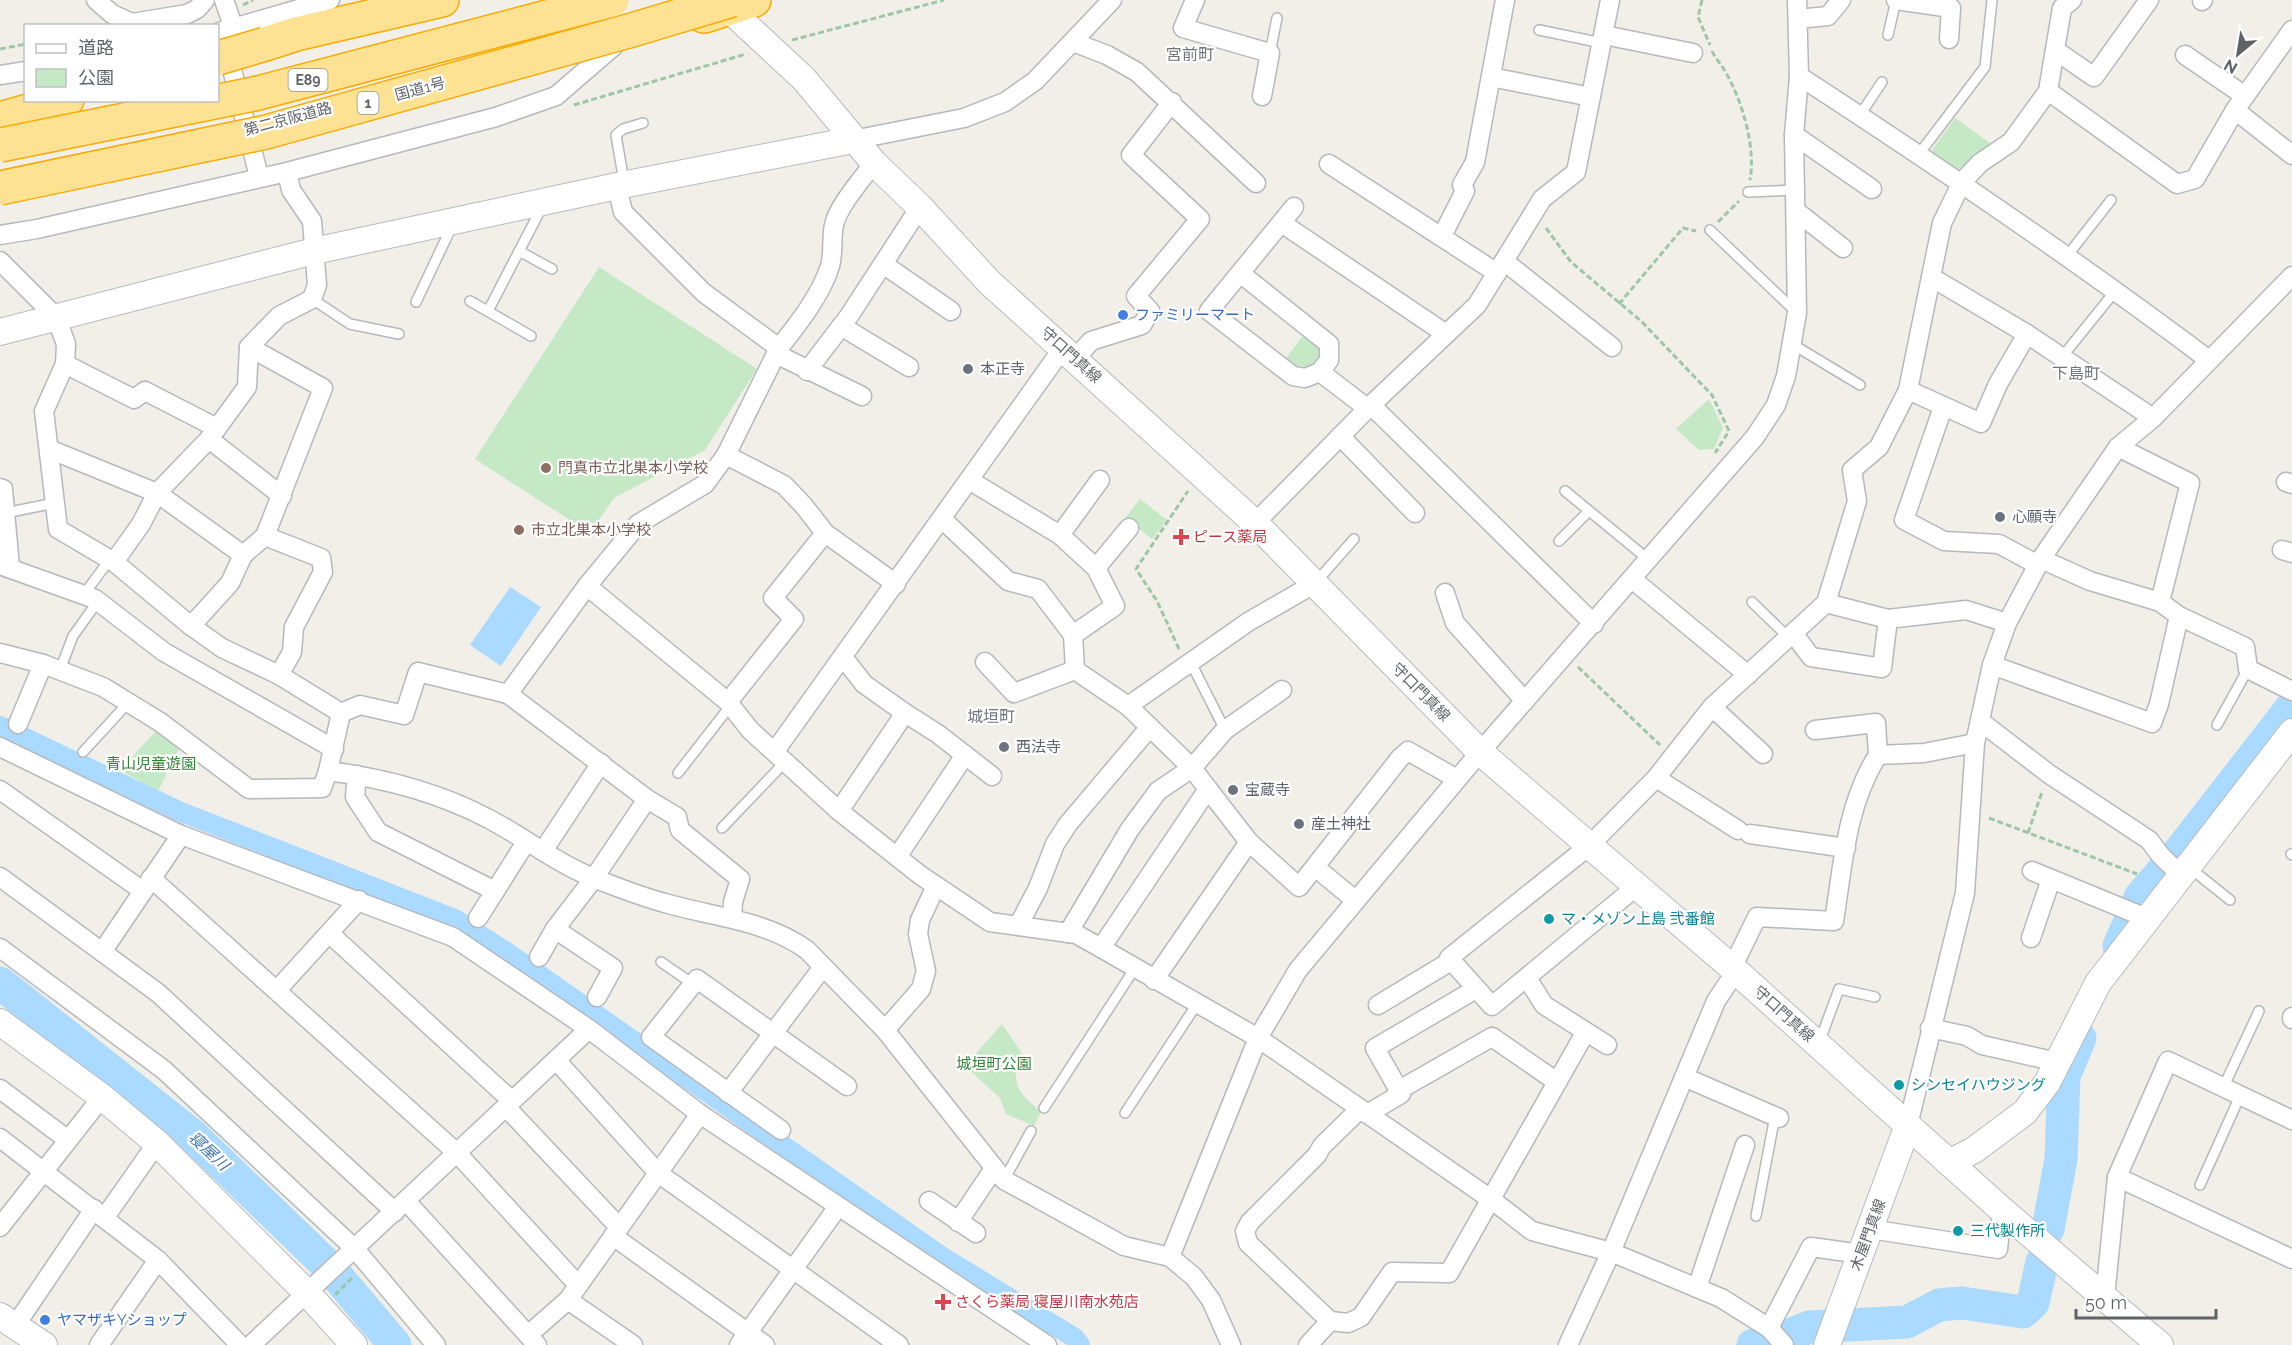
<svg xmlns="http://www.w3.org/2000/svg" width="2292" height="1345" viewBox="0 0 2292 1345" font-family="Raleway,'Noto Sans JP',sans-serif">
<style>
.green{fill:#c5e8c5}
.water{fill:#aadaff}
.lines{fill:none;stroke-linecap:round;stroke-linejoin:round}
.canal{stroke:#aadaff;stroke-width:20}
.river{stroke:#aadaff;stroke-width:33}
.lane-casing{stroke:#b5b8bc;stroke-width:12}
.street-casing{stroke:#b5b8bc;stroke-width:21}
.secondary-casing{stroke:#b6babf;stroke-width:28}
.highway-casing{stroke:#f9ab00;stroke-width:36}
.path{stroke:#9cc7a9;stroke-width:3;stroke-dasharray:6 3;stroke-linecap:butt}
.lane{stroke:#fff;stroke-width:9}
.street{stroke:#fff;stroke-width:18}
.secondary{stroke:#fff;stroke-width:26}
.highway{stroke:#fde293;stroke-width:33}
.highway-bridge-casing{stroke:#f9ab00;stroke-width:36;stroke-linecap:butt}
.highway-bridge{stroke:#fde293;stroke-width:33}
.shop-dot{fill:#3f7fe0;stroke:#fff;stroke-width:2}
.worship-dot{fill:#6b7280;stroke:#fff;stroke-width:2}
.education-dot{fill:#8d6e63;stroke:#fff;stroke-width:2}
.health-dot{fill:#e0444e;stroke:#fff;stroke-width:2}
.culture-dot{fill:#0f9aa8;stroke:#fff;stroke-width:2}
.labels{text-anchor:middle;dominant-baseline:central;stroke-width:4.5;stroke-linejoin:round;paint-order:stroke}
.shield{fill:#fff;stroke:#8f9295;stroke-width:1.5}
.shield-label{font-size:14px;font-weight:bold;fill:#5f6368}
.street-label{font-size:15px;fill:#5f6368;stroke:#fff}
.shop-label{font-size:15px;fill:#366cbe;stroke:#fff;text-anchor:start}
.worship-label{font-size:15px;fill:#5b616d;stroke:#fff;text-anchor:start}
.education-label{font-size:15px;fill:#785e54;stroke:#fff;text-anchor:start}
.health-label{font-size:15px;fill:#be3a42;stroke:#fff;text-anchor:start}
.park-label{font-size:15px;fill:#348238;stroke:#fff}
.culture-label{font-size:15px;fill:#0d838f;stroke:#fff;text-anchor:start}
.neighbourhood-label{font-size:16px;fill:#70757a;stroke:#fff}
.water-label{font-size:16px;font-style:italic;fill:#4174aa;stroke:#fff}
</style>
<rect width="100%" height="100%" fill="#f1efe8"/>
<g class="green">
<path d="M1955 118 1994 146 1955 171 1930 153Z"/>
<path d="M599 267 757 369 705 450 614 498 590 533 475 459Z"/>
<path d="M1305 333C1319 344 1323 350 1315 366 1301 371 1296 370 1284 361Z"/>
<path d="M1709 399 1723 428 1714 449 1699 450 1676 429Z"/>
<path d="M1140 499 1167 520 1152 539 1125 518Z"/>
<path d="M155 732 180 747 158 791 120 770Z"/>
<path d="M1002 1024 1021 1052C1010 1083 1017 1092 1041 1112L1034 1126 1006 1114 1000 1098 965 1066Z"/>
</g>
<path class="water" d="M510 587 541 607 501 666 470 645Z"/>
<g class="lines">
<path class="canal" d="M0 726 181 812 455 919 508 953 941 1256 1075 1338 1080 1345"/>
<g class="river">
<path d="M2119 946 2141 896 2180 851 2292 707"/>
<path d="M0 983 192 1135 330 1268 395 1345"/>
<path d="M2048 1229 2061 1159 2064 1076 2080 1038"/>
<path d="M1753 1345 1769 1344 1809 1327 1907 1322 1939 1305 1962 1303 2023 1312 2033 1303 2042 1262"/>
</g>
<defs>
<g id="lane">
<path d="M1539 30 1602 43"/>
<path d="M1888 35 1896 0"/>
<path d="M1270 53 1277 18"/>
<path d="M1860 115 1882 82"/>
<path d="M1919 154 1985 67 1992 0"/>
<path d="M624 182 616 135 623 129 643 123"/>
<path d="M1748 192 1795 190"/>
<path d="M1710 230 1796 312"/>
<path d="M519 251 552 269"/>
<path d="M2067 256 2111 200"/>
<path d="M312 299 350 324 399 334"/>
<path d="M470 301 531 336"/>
<path d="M416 302 452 226"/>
<path d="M488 311 542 207"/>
<path d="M1792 344 1860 385"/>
<path d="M2062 357 2116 290"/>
<path d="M1565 491 1649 560"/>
<path d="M5 513 55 503"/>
<path d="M1559 541 1589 511"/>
<path d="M1316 582 1354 539"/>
<path d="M85 593 110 559"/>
<path d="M1752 602 1789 638"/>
<path d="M1190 661 1225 730"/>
<path d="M60 670 73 636 98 601"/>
<path d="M2217 725 2248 669"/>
<path d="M83 752 128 703"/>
<path d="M678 773 731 705"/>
<path d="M722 828 786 761"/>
<path d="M2291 854 2292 855"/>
<path d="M2190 868 2230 900"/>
<path d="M661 962 693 984"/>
<path d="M1819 1043 1839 989 1875 997"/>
<path d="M2223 1088 2259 1011"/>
<path d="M1044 1108 1135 968"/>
<path d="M1125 1113 1197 1004"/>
<path d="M1004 1180 1031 1131"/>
<path d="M2200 1185 2240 1096"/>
<path d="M1756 1216 1775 1116"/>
</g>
<g id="street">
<path d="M96 0 112 14 132 23 187 14 197 9 205 0"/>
<path d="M224 0 231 20 226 45 259 177"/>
<path d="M1195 0 1183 28 1270 53 1262 96"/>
<path d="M1896 0 1951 8 1949 39"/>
<path d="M2202 1 2203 0"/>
<path d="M1798 19 1828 16 1841 0"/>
<path d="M219 32 330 0"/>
<path d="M1604 35 1693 53"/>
<path d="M1073 42 1107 55 1137 72 1256 183"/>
<path d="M2055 50 2094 77 2149 0"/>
<path d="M2185 55 2245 96"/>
<path d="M0 75 26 71"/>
<path d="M1799 76C1939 167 2076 260 2209 360"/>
<path d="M1491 77 1591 97"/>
<path d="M2048 91 2177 184 2195 179 2235 110 2292 30"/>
<path d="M2235 110 2292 155"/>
<path d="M1794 135 1872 189"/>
<path d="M853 140 964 118 1005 102 1035 81 1112 0"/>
<path d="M1329 164 1497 273"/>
<path d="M1294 207 1209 311 1293 376 1305 378 1320 372 1367 408"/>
<path d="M1796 211 1843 248"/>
<path d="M1289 228 1446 334"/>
<path d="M0 235 37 229 287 172 496 117 556 96 614 46"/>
<path d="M1442 236 1465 191 1462 185 1475 162 1505 0"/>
<path d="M0 261 56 317 66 344 65 364 44 411 58 529 114 562 141 524 157 493 209 439 247 387 249 347 279 316 312 299 317 285 312 221 291 190 287 172"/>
<path d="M1504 261 1612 347"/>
<path d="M883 264 951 311"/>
<path d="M1240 273 1329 344V360L1320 372"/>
<path d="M1931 277 2027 334 2153 418"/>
<path d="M841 326 909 367"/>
<path d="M2027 334 1998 384 1981 423 1908 390 1942 223 1962 182 1980 163 2011 142 2048 91 2062 8 2072 0"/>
<path d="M779 348C798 324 821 295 830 266 834 252 831 238 834 225 838 206 862 179 874 163"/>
<path d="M776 354 862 396"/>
<path d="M1075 359 1091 341 1142 325 1150 311 1136 296 1200 219 1131 155 1172 102"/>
<path d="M65 364 134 399 145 391 217 428"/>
<path d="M807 371 849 316 920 207"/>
<path d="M1371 405 1594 624"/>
<path d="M1943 407 1904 520 1944 541 1999 544 2038 565"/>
<path d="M1340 436 1415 513"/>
<path d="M209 439 282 496"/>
<path d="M2118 447 2190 483 2160 602 2179 616 2245 647 2248 669 2292 691"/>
<path d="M49 449 157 493 243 555"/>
<path d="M726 455 784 485 804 506 825 533 896 584"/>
<path d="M969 480 1060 535 1096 568 1115 606 1073 635"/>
<path d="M2286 482 2292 484"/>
<path d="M0 488 3 489 10 567"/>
<path d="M943 520 1008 581 1038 589 1073 635 1075 670 1128 706 1192 768 1208 789 1101 948"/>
<path d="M1255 523 1371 405 1477 305 1542 199 1576 172 1610 0"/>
<path d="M1060 535 1100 480"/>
<path d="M265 536 321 558 323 572 294 627 292 652 279 675 341 713"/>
<path d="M2282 550 2292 553"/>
<path d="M2041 559 2090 581 2160 602"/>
<path d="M114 562 191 626 222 648 279 675"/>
<path d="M0 565 95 599 164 652 334 749"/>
<path d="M1096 568 1129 528"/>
<path d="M1632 579 1748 675"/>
<path d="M587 586 728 702 750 730 839 811 920 875 990 922 1076 934 1101 948 1258 1038 1492 1200 1532 1231 1611 1252 1721 1298 1769 1328 1784 1345"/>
<path d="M1445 593 1455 623 1525 701"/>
<path d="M1826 603 1857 501 1852 470 1879 447 1908 390"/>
<path d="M191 626 230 583 243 555 265 536 323 388 249 347"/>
<path d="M1794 634 1811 657 1882 668 1888 619"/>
<path d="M0 653 43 664 103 687 160 722 249 789 322 788 328 771 341 713 360 705 404 715 418 672 508 694 587 586 638 524 705 484 726 455 779 348 704 293 623 212 617 186"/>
<path d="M985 662 1014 693 1075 670"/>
<path d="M1992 665 2152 723 2159 704 2179 616"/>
<path d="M508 694 647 799 677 817 680 830 740 879 733 902 732 918"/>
<path d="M728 702 794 619 773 598 825 533"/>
<path d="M1128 706 1248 622 1314 584"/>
<path d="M1712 707 1763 754"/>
<path d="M905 713 938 734 992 776"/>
<path d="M1980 721 2049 774 2149 840 2161 856 2181 875"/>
<path d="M18 724 43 664"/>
<path d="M1815 730 1876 723 1878 755 1924 753 1975 743"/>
<path d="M0 747 181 835 453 937 589 1029 700 1114 1047 1345"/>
<path d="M775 751 1063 348"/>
<path d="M328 771C383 778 440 793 489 819 525 838 558 864 596 879 619 888 642 897 665 903 712 917 766 920 807 950L885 1030 1004 1180 1124 1246 1170 1257 1194 1277 1211 1300 1231 1345"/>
<path d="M357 775 355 797 378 832 495 891"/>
<path d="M1656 778 1738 830"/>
<path d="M0 790 143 891"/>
<path d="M839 811 905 713 864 684 843 657"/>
<path d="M1750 834 1846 848"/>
<path d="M1249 842 1299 887 1400 758 1408 751 1457 779"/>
<path d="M543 851 601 763"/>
<path d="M897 857 965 755"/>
<path d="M1315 867 1355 900"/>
<path d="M2032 871 2149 919"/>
<path d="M0 877 158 993 395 1212"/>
<path d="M151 878 457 1153 578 1285"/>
<path d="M1637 886 1492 1006 1449 958 1589 846 1656 778 1712 707 1826 603 1888 619 1966 610 2007 623"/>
<path d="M478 918 526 842"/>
<path d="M1018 926 1038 888 1055 844 1068 824 1150 727"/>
<path d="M555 929 613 968 597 997"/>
<path d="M329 933 512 1101"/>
<path d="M1068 933 1130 829 1158 791 1192 768 1225 730 1282 690"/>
<path d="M2031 938 2051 879"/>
<path d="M0 948 164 1070 355 1249 436 1345"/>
<path d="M102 952 181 835"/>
<path d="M539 957 555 929 594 878 647 799"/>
<path d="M1732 968 1757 917 1834 921C1843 865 1846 805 1878 755"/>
<path d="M1527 978 1544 1005 1607 1045"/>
<path d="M1154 980 1249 842 1208 789"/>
<path d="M277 990 359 900"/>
<path d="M1378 1005 1451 961"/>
<path d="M2292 1017V1019"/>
<path d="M1930 1028 1967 1036 1982 1045 2057 1062"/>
<path d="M885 1030 921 989 926 971 918 934 920 920 936 886"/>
<path d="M556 1060 658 1173 899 1345"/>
<path d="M1684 1077 1779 1118"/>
<path d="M0 1089 68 1140"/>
<path d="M1399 1090 1492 1037 1557 1082"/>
<path d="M728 1093 823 967"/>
<path d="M506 1107 619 1227"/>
<path d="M1367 1114 1401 1094 1375 1048 1476 989"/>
<path d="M1908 1125 1965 893 1975 743 1992 665 2007 623 2041 559 2118 447 2153 418 2292 276"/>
<path d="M781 1130 651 1037 697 979 847 1086"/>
<path d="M0 1138 158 1260 240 1345"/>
<path d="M2117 1177 2292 1259"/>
<path d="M406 1201 537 1345"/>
<path d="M929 1201 976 1233"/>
<path d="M105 1217 157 1143"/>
<path d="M958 1222 993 1170"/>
<path d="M0 1227 102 1097"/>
<path d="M1870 1229 1998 1249 2002 1210"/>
<path d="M613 1236 765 1345"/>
<path d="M1170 1257 1258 1038 1298 970 1480 752 1755 437 1776 405 1786 376 1797 313 1794 135 1799 76 1797 0"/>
<path d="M1697 1288 1745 1145"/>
<path d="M2105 1297 2117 1177 2168 1061 2292 1120"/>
<path d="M568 1300 633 1345"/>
<path d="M1330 1321 1248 1243 1245 1231 1250 1222 1317 1155 1322 1146 1360 1109"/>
<path d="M15 1326 94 1209"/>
<path d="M1769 1328 1811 1247 1861 1254"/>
<path d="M528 1335 568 1300 700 1114"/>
<path d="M99 1345 158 1260"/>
<path d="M251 1345 589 1029"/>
<path d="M739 1345 837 1208"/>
<path d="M1308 1345 1330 1321 1348 1323 1361 1317 1392 1272 1449 1273 1585 1033"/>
<path d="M1568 1345 1611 1252 1716 1001 1736 971"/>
</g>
<g id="secondary">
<path d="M719 0 804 79 874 163 920 207 989 282 1255 523 1480 752 1736 971 2002 1210 2160 1345"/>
<path d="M0 332 314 251 617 186 853 140"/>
<path d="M0 1022 102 1097 157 1143 308 1294 354 1345"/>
<path d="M1949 1163 1974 1150 2025 1112 2047 1083 2098 983 2292 732"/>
<path d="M0 1316 44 1345"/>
<path d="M1827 1345 1908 1125"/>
</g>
<g id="highway">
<path d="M704 16 754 0"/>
<path d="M265 44 296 34 442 0"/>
<path d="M0 119 67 100"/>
</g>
</defs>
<use href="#lane" class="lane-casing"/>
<use href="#street" class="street-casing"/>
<use href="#secondary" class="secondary-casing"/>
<use href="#highway" class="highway-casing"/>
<g class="path">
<path d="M1702 0 1698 17 1710 45"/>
<path d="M243 5 253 0"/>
<path d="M792 40 944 0"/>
<path d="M0 49 26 44"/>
<path d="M1712 51C1715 58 1721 64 1725 71 1742 100 1756 147 1750 180"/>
<path d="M574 105 746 54"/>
<path d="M1718 222 1739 201"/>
<path d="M1546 228 1571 262 1641 321 1712 395 1729 431 1715 453"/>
<path d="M1619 304 1683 228 1696 231"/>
<path d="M1179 649 1157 601 1136 569 1188 491"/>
<path d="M1578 667 1660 745"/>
<path d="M1989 818 2137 874"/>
<path d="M2028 833 2042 792"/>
<path d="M335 1295 354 1276"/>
</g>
<use href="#lane" class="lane"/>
<use href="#street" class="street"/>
<use href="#secondary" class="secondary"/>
<use href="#highway" class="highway"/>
<defs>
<g id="highway-bridge">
<path d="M218 58 265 44"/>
<path d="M0 145 254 94 612 0"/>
<path d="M0 188 266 132 632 30 732 0"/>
</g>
</defs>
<use href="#highway-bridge" class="highway-bridge-casing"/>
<use href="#highway-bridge" class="highway-bridge"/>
</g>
<g class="shop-dot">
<circle cx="1123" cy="315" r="6"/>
<circle cx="45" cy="1320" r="6"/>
</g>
<g class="worship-dot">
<circle cx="968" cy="369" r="6"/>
<circle cx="2000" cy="517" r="6"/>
<circle cx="1004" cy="747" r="6"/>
<circle cx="1233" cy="790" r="6"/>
<circle cx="1299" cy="824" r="6"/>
</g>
<g class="education-dot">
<circle cx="546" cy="468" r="6"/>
<circle cx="519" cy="530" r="6"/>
</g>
<g class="health-dot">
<path d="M1178 528h6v6h6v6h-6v6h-6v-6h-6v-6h6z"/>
<path d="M940 1293h6v6h6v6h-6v6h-6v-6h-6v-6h6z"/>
</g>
<g class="culture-dot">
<circle cx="1549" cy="919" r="6"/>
<circle cx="1899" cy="1085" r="6"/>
<circle cx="1958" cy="1231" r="6"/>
</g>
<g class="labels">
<g class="shield">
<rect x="288.5" y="69" width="39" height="22" rx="4.5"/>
<rect x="357.5" y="92" width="21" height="22" rx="4.5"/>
</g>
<g class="shield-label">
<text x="308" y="80">E89</text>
<text x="368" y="103">1</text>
</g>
<g class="street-label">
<text transform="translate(420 89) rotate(-15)">国道1号</text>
<text transform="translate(288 119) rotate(-15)">第二京阪道路</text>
<text transform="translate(1071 355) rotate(42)">守口門真線</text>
<text transform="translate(1421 692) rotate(45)">守口門真線</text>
<text transform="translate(1784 1014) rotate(42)">守口門真線</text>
<text transform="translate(1868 1235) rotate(-70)">木屋門真線</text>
</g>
<g class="shop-label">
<text x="1135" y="315">ファミリーマート</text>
<text x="57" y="1320">ヤマザキYショップ</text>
</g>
<g class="worship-label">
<text x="980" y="369">本正寺</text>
<text x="2012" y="517">心願寺</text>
<text x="1016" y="747">西法寺</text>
<text x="1245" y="790">宝蔵寺</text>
<text x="1311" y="824">産土神社</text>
</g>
<g class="education-label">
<text x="558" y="468">門真市立北巣本小学校</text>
<text x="531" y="530">市立北巣本小学校</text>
</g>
<g class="health-label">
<text x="1193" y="537">ピース薬局</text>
<text x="955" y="1302">さくら薬局 寝屋川南水苑店</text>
</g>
<g class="park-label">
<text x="151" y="764">青山児童遊園</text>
<text x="994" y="1064">城垣町公園</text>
</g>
<g class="culture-label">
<text x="1561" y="919">マ・メゾン上島 弐番館</text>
<text x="1911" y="1085">シンセイハウジング</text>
<text x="1970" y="1231">三代製作所</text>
</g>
<g class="neighbourhood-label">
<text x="1190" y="54">宮前町</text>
<text x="2076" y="373">下島町</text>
<text x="991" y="716">城垣町</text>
</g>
<g class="water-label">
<text transform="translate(209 1151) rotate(43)">寝屋川</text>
</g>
</g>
<rect x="24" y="24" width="195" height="78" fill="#ffffff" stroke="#bfc1c3" stroke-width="1.5"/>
<rect x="36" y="44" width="30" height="9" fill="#ffffff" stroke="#bfc1c3" stroke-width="1.5"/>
<text x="78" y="54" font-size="18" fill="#5f6368">道路</text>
<rect x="36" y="69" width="30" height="18" fill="#c5e8c5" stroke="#bfc1c3" stroke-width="1.5"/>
<text x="78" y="84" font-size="18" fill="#5f6368">公園</text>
<g transform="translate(2238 54) rotate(210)" stroke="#ffffff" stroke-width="4.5" paint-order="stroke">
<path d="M0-4.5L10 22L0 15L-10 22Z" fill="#5f6368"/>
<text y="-9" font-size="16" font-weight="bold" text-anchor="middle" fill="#5f6368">N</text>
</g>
<path d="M2076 1309v9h140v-9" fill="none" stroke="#5f6368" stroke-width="3"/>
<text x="2085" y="1309" font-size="18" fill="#5f6368" stroke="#ffffff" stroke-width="4.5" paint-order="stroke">50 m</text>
</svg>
